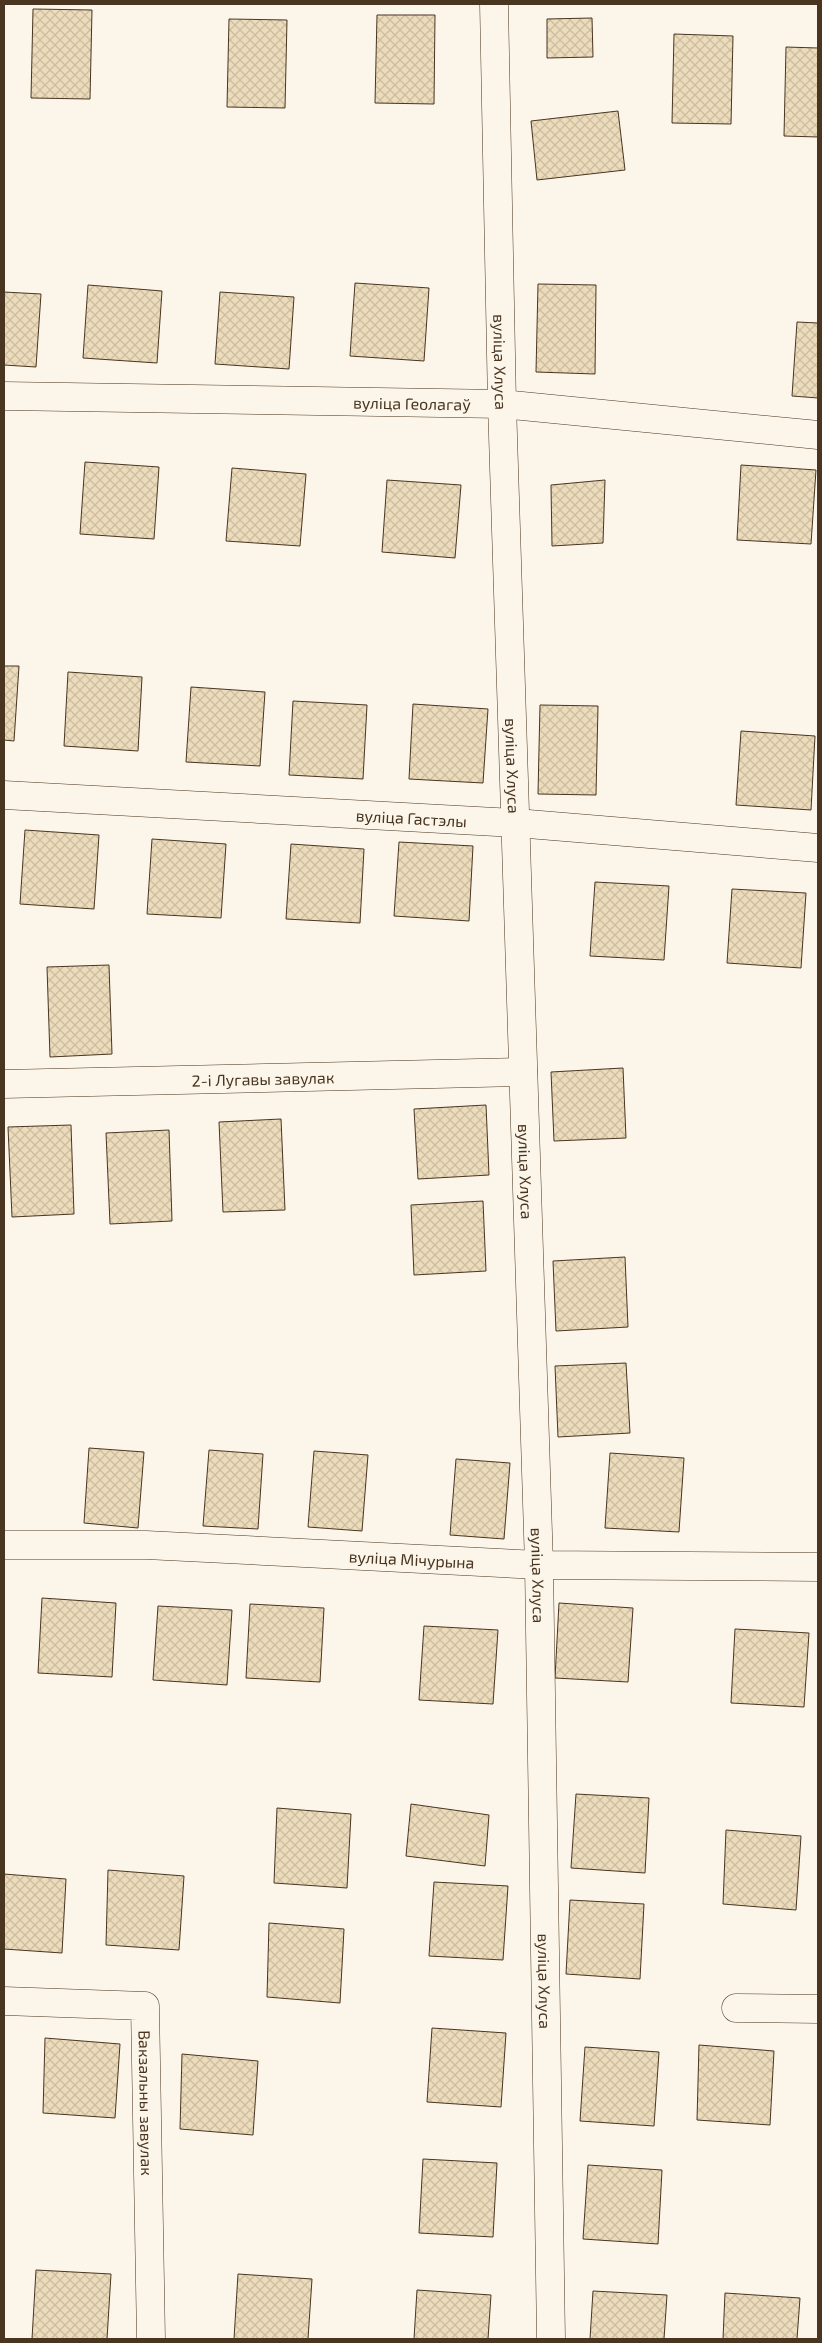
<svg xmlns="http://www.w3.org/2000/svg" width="822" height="2343" viewBox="0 0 822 2343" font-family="'Exo 2',sans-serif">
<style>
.building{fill:url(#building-cross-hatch);stroke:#4a3520}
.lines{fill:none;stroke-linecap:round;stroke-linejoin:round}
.minor-casing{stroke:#4a3520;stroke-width:29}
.minor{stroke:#fbf6e9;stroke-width:28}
.labels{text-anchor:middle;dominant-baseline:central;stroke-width:4;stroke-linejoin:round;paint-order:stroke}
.street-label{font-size:16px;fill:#4a3520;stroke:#fbf6e9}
</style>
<defs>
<pattern id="building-cross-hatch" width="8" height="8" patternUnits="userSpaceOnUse" patternTransform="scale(1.25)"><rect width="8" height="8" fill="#ecdcbc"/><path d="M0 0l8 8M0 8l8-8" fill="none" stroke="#ccbda1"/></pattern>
</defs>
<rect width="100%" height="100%" fill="#fbf6e9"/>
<g class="building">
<path d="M33 9 92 10 90 99 31 98Z"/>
<path d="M377 15H435L434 104 375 103Z"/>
<path d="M592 18 593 57 547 58V19Z"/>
<path d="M229 19 287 20 285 108 227 107Z"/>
<path d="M674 34 733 36 731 124 672 123Z"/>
<path d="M786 47 818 48V137L784 136Z"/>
<path d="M618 111 625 170 537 180 531 121Z"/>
<path d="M355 283 429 288 424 361 350 356Z"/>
<path d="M538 284 596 285 595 374 536 372Z"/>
<path d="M88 285 162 291 157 363 83 358Z"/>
<path d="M4 292 41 294 36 367 4 365Z"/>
<path d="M220 292 294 297 289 369 215 364Z"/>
<path d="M797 322 818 323V398L792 396Z"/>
<path d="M85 462 159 467 154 539 80 534Z"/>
<path d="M741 465 816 470 811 544 737 540Z"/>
<path d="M232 468 306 474 300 546 226 541Z"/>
<path d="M387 480 461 485 455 558 382 552Z"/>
<path d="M605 480 603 543 552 546 551 485Z"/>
<path d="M4 666H19L14 741 4 740Z"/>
<path d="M68 672 142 677 138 751 64 746Z"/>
<path d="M191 687 265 692 260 766 186 762Z"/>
<path d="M293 701 367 705 363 779 289 775Z"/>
<path d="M413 704 488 709 483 783 409 779Z"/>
<path d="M540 705 598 706 596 795 538 794Z"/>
<path d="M741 731 815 736 811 810 736 805Z"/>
<path d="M25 830 99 835 94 909 20 904Z"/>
<path d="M152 839 226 844 221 918 147 914Z"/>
<path d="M399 842 473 846 469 921 394 916Z"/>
<path d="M291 844 364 849 360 923 286 919Z"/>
<path d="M595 882 669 886 664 960 590 956Z"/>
<path d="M732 889 806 893 801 968 727 963Z"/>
<path d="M109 965 112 1054 50 1057 47 967Z"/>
<path d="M623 1068 626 1138 554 1141 551 1072Z"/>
<path d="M486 1105 489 1175 418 1179 414 1109Z"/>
<path d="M281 1119 285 1210 223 1212 219 1122Z"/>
<path d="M71 1125 74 1214 12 1217 8 1127Z"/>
<path d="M169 1130 172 1221 110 1224 106 1133Z"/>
<path d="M483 1201 486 1271 414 1275 411 1205Z"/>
<path d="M625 1257 628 1327 556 1331 553 1261Z"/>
<path d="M626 1363 630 1433 558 1437 555 1366Z"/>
<path d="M89 1448 144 1452 138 1528 84 1523Z"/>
<path d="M209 1450 263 1454 258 1529 203 1526Z"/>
<path d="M314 1451 368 1455 362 1531 308 1527Z"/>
<path d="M610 1453 684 1458 679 1532 605 1528Z"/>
<path d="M456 1459 510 1463 504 1539 450 1535Z"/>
<path d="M42 1598 116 1603 112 1677 38 1673Z"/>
<path d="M559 1603 633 1608 628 1682 555 1678Z"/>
<path d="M250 1604 324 1608 320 1682 246 1678Z"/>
<path d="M158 1606 232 1610 227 1685 153 1680Z"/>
<path d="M424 1626 498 1630 493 1704 419 1700Z"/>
<path d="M735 1629 809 1633 804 1707 731 1703Z"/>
<path d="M576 1794 649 1798 645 1873 571 1868Z"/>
<path d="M411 1804 489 1815 485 1866 406 1856Z"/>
<path d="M277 1808 351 1814 347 1888 274 1883Z"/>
<path d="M726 1830 801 1836 796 1910 723 1904Z"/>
<path d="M108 1870 184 1876 179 1950 106 1945Z"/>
<path d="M4 1874 66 1879 62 1953 4 1949Z"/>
<path d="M434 1882 508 1886 503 1960 429 1956Z"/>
<path d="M570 1900 644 1904 640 1979 566 1974Z"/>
<path d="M269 1923 344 1929 340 2003 267 1997Z"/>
<path d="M432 2028 506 2033 501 2107 427 2102Z"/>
<path d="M45 2038 120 2044 115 2118 43 2113Z"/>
<path d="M699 2045 774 2051 770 2125 697 2120Z"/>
<path d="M585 2047 659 2052 654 2126 580 2121Z"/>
<path d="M182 2054 258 2061 253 2135 180 2129Z"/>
<path d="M423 2159 497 2163 493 2237 419 2233Z"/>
<path d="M588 2165 662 2170 658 2244 583 2239Z"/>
<path d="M36 2270 111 2274 107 2339H32Z"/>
<path d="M238 2274 312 2279 308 2339H234Z"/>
<path d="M417 2290 491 2295 488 2339H414Z"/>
<path d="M593 2291 667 2295 664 2339H590Z"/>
<path d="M725 2293 800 2298 797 2339H723Z"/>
</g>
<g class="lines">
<defs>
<g id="minor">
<path id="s1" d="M494 4 502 404 539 1565 551 2339"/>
<path id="s2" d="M4 396 502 404 818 435"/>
<path id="s3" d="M4 795 516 823 818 848"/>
<path id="s4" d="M4 1084 523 1072"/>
<path id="s5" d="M4 1545H146L539 1565 818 1567"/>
<path id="s6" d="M4 2001 145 2006 151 2339"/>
<path d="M736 2008 818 2009"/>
</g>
</defs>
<use href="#minor" class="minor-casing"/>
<use href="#minor" class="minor"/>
</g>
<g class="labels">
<g class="street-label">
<text stroke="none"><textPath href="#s1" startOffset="358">вуліца Хлуса</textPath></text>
<text stroke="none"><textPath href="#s2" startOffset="408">вуліца Геолагаў</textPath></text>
<text stroke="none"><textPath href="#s1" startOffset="762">вуліца Хлуса</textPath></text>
<text stroke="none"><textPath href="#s3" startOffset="408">вуліца Гастэлы</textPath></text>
<text stroke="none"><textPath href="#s4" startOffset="259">2-і Лугавы завулак</textPath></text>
<text stroke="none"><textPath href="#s1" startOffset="1168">вуліца Хлуса</textPath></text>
<text stroke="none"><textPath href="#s5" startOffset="408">вуліца Мічурына</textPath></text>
<text stroke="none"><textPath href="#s1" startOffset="1572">вуліца Хлуса</textPath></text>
<text stroke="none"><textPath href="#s1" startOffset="1978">вуліца Хлуса</textPath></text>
<text stroke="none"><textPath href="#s6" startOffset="238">Вакзальны завулак</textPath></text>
</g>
</g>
<rect width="822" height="2343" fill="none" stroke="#4a3520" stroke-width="10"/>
</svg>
